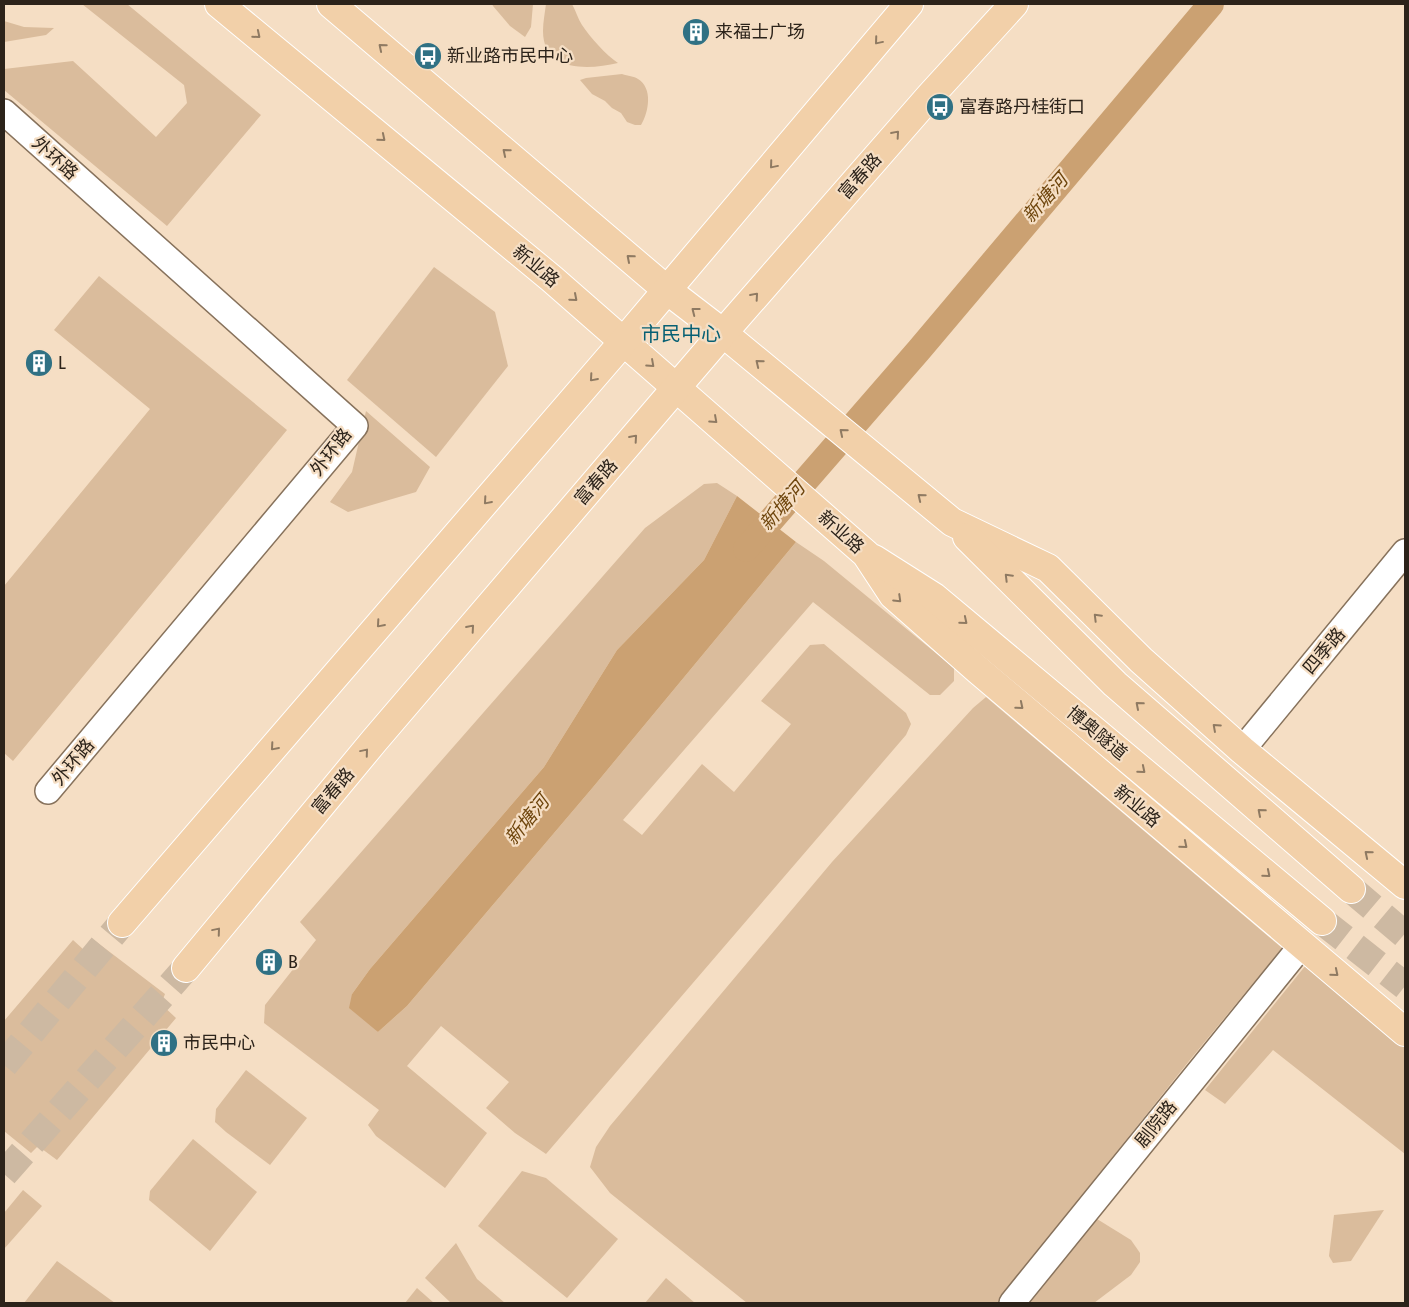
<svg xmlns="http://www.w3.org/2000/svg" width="1409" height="1307" viewBox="0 0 1409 1307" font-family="'Fira Sans Condensed','Noto Sans SC',sans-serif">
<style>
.green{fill:#dabc9c}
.water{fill:#cba172}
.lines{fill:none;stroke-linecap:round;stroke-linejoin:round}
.canal{stroke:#cba172;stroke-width:26}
.major-tunnel{stroke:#cdb9a2;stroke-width:28;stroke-dasharray:28 14;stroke-linecap:butt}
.minor-casing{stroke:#87725c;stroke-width:28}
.major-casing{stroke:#fff;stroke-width:30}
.minor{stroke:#fff;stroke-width:25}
.major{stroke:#f2d0a9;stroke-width:28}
.oneway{stroke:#8f7a62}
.labels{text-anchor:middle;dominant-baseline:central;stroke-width:4.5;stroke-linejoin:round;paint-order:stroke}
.poi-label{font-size:18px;fill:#2c231a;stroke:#f5dec4;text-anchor:start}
.street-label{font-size:18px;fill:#2c231a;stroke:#f5dec4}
.water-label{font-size:19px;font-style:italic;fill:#6e450c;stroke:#f5dec4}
.quarter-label{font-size:20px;fill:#076074;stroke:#f5dec4}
</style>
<rect width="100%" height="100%" fill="#f5dec4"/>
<g class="green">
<path d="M82 4H127L261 115 167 226 4 90V69L73 61 156 137 187 103 184 85Z"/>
<path d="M492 4H533L531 27 525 37 510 26 493 6Z"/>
<path d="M546 4H572C576 11 578 19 582 25 590 37 606 55 618 63 588 70 543 72 543 31 543 22 545 12 546 4Z"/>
<path d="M4 21 24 27 54 28 46 35 4 42Z"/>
<path d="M622 74C628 76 634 76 638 79 653 88 649 112 641 125H635L627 122 621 113 612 108 605 101 592 94 580 80 586 78Z"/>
<path d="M434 267 495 312 508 366 436 457 347 380Z"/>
<path d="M99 276 287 430 13 761 4 753V586L150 409 54 330Z"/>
<path d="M366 411 430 467 416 492 348 512 330 502 352 472Z"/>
<path d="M717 483 737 496 704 560 617 650 544 767 370 969 352 994 378 1032 407 1006 594 786 796 542 824 561 954 668V681L940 695H930L813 602 623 820 642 835 702 764 734 792 791 724 761 701 810 645 824 644 906 713 911 724 906 735 546 1154 515 1133 486 1108 509 1082 441 1026 407 1066 487 1133 445 1188 376 1136 368 1125 379 1110 264 1023 265 1005 316 940 300 922 645 528 704 484Z"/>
<path d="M986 697 1282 948 1189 1061 1004 1293 998 1303H747L610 1193 590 1167 596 1147 610 1126 832 862 973 708Z"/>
<path d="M73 940 84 950 94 940 165 994 161 1004 176 1018 57 1160 38 1146 31 1153 4 1131V1021Z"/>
<path d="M1306 965 1405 1040V1154L1273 1050 1225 1104 1205 1090Z"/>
<path d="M246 1070 307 1118 270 1165 226 1132 215 1122 216 1109Z"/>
<path d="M193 1139 257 1192 210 1251 149 1200 150 1191Z"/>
<path d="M522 1171 546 1178 618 1239 567 1298 478 1226Z"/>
<path d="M23 1190 42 1206 4 1249V1213Z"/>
<path d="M1384 1210 1351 1261 1333 1263 1329 1256 1334 1215Z"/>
<path d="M1097 1219 1131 1240 1140 1253V1262L1131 1275 1094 1303H1030Z"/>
<path d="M456 1243 477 1279 505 1303H451L425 1278Z"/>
<path d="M57 1261 115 1303H24Z"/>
<path d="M666 1278 695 1303H645Z"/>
<path d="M417 1288 434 1303H405Z"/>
</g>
<path class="water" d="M737 496 796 542 594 786 407 1006 378 1032 349 1008 352 994 370 969 544 767 617 650 704 560Z"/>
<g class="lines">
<path class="canal" d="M746 549 919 350 1211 4"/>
<g class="major-tunnel">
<path d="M1351 889 1405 935"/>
<path d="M1322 921 1405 986"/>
<path d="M4 1065 122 923"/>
<path d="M4 1174 186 968"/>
</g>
<defs>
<g id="minor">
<path d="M4 112 355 426 48 791"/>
<path d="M1242 750 1405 552"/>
<path d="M1012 1303 1302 945"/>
</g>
<g id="major">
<path d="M219 4 552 279 866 554 893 595 978 670 1405 1032"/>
<path d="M331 4 667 290 723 333 952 522 1048 568 1141 660 1242 750 1405 885"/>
<path d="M967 537 1115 684 1351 889"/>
<path d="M874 559 934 597 1322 921"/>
<path d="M122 923 624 341 667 290 909 4"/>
<path d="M186 968 374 741 723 333 930 96 1014 4"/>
</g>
</defs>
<use href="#minor" class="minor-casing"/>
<use href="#major" class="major-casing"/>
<use href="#minor" class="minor"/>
<use href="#major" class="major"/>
</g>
<defs><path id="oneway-chevron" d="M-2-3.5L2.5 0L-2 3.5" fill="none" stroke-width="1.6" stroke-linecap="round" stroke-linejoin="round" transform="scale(1.25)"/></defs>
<g class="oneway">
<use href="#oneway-chevron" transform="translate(257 35) rotate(40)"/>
<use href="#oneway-chevron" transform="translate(878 41) rotate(130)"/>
<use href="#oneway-chevron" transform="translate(382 47) rotate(-140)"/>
<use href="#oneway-chevron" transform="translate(896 134) rotate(-49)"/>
<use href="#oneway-chevron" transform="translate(382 138) rotate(40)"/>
<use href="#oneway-chevron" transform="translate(506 152) rotate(-140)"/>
<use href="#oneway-chevron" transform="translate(773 165) rotate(130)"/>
<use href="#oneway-chevron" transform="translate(630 258) rotate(-139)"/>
<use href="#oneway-chevron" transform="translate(755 296) rotate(-49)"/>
<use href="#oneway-chevron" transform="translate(574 298) rotate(41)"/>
<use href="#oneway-chevron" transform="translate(695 311) rotate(-142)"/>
<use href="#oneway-chevron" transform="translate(759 363) rotate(-141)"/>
<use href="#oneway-chevron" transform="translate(651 364) rotate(42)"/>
<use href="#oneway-chevron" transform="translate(593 378) rotate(131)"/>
<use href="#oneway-chevron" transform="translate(714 420) rotate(42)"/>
<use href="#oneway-chevron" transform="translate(843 432) rotate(-140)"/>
<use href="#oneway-chevron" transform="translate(634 438) rotate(-49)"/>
<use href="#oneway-chevron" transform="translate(921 497) rotate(-141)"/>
<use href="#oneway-chevron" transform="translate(487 501) rotate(131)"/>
<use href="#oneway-chevron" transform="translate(1008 577) rotate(-135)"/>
<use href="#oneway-chevron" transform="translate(898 599) rotate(44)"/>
<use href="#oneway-chevron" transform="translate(1097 617) rotate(-135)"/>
<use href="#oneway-chevron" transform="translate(964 621) rotate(40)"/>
<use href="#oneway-chevron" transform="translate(380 624) rotate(131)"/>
<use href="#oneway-chevron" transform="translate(471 628) rotate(-49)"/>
<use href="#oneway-chevron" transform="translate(1139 705) rotate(-139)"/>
<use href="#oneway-chevron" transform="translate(1020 706) rotate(40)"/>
<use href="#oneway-chevron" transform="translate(1216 727) rotate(-138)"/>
<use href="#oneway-chevron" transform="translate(274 747) rotate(131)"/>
<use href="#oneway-chevron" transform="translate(365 752) rotate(-50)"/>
<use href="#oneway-chevron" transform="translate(1142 770) rotate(40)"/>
<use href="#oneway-chevron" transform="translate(1261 812) rotate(-139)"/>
<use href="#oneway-chevron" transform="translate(1184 845) rotate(40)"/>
<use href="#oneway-chevron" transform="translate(1368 854) rotate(-140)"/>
<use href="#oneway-chevron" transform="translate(1267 874) rotate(40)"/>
<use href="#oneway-chevron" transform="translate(217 931) rotate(-50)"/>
<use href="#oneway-chevron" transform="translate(1335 973) rotate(40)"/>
</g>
<defs>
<symbol id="building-disc" viewBox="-11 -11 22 22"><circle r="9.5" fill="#307184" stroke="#f5dec4"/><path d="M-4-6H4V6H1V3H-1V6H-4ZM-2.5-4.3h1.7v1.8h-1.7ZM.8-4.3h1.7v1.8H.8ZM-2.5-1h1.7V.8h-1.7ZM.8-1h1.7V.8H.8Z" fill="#fff"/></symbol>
<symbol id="bus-disc" viewBox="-11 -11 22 22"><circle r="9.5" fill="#307184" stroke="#f5dec4"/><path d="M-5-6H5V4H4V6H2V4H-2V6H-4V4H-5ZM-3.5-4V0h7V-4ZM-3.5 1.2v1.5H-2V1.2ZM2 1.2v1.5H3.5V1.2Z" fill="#fff"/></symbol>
</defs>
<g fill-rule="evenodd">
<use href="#building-disc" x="680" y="16" width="32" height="32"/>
<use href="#bus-disc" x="412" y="40" width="32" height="32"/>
<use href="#bus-disc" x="924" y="91" width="32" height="32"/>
<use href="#building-disc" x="23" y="347" width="32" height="32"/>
<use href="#building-disc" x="253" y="946" width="32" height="32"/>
<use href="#building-disc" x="148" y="1027" width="32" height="32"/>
</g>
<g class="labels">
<g class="poi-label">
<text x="715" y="32">来福士广场</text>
<text x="447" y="56">新业路市民中心</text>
<text x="959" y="107">富春路丹桂街口</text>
<text x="58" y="363">L</text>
<text x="288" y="962">B</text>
<text x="183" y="1043">市民中心</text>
</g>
<g class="street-label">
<text transform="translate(55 158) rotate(42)">外环路</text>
<text transform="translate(860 176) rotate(-49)">富春路</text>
<text transform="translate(536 266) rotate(40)">新业路</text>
<text transform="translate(331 452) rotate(-52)">外环路</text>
<text transform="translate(596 482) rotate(-49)">富春路</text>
<text transform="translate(841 532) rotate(42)">新业路</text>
<text transform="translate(1324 651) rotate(-50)">四季路</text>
<text transform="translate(1097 733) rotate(40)">博奥隧道</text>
<text transform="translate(73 762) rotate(-50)">外环路</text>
<text transform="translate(333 791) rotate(-50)">富春路</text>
<text transform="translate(1137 806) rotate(40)">新业路</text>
<text transform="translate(1156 1124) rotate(-51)">剧院路</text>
</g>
<g class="water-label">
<text transform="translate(1045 198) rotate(-49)">新塘河</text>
<text transform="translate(782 506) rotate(-49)">新塘河</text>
<text transform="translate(527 820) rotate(-51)">新塘河</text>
</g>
<g class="quarter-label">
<text x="681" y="334">市民中心</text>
</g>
</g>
<rect width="1409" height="1307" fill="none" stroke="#2c231a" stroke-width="10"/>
</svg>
